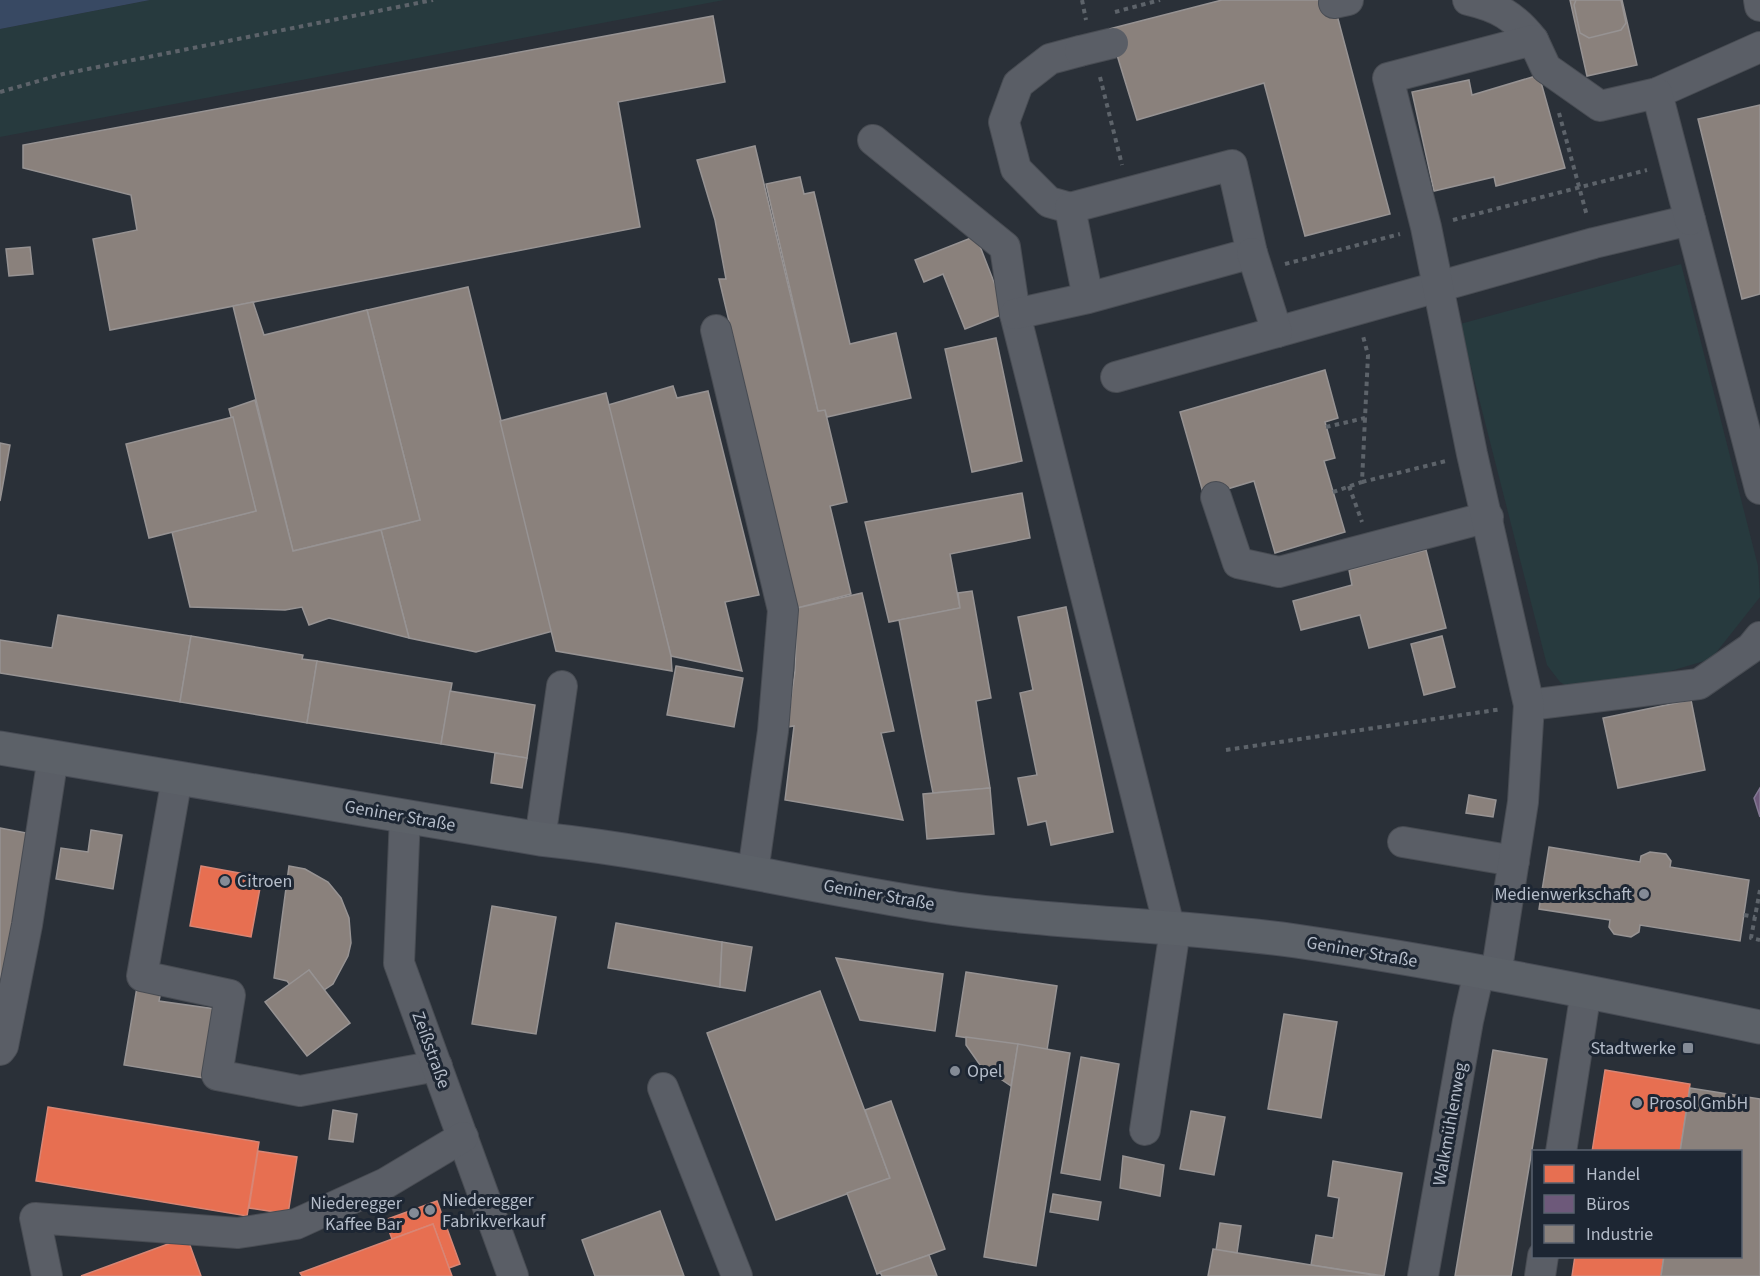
<svg xmlns="http://www.w3.org/2000/svg" width="1760" height="1276" viewBox="0 0 1760 1276" font-family="'Source Sans 3',sans-serif">
<style>
.green{fill:#273a3e}
.water{fill:#384963}
.shops{fill:#e76f51;stroke:#d88675;stroke-width:1.5}
.offices{fill:#6d597a;stroke:#827792;stroke-width:1.5}
.industry{fill:#8a817c;stroke:#979393;stroke-width:1.5}
.lines{fill:none;stroke-linecap:round;stroke-linejoin:round}
.minor-casing{stroke:#484c53;stroke-width:32}
.major-casing{stroke:#484c55;stroke-width:35}
.path{stroke:#5d636a;stroke-width:4;stroke-dasharray:4.5 4.5;stroke-linecap:butt}
.minor{stroke:#5a5e66;stroke-width:30}
.major{stroke:#5c6168;stroke-width:33}
.minor-bridge-casing{stroke:#484c53;stroke-width:32;stroke-linecap:butt}
.minor-bridge{stroke:#5a5e66;stroke-width:30}
.poi-dot{fill:#848b96;stroke:#1d2633;stroke-width:2}
.labels{text-anchor:middle;dominant-baseline:central;stroke-width:6;stroke-linejoin:round;paint-order:stroke}
.street-label{font-size:18px;fill:#b4bcc9;stroke:#1d2633}
.poi-label{font-size:18px;fill:#b4bcc9;stroke:#1d2633;text-anchor:start}
</style>
<rect width="100%" height="100%" fill="#2a3038"/>
<g class="green">
<path d="M150 0H724L0 137V29Z"/>
<path d="M1681 264 1758 566 1760 597 1711 659 1630 683 1570 688 1560 682 1547 665 1460 324Z"/>
</g>
<path class="water" d="M0 0H150L0 29Z"/>
<g class="shops">
<path d="M201 866 262 877 251 937 190 926Z"/>
<path d="M1605 1070 1690 1084 1680 1152H1592Z"/>
<path d="M48 1107 259 1142 247 1216 36 1181Z"/>
<path d="M258 1151 297 1157 288 1214 249 1208Z"/>
<path d="M437 1201 460 1264 449 1268 433 1224 392 1239 385 1220Z"/>
<path d="M433 1224 452 1276H302L300 1273Z"/>
<path d="M187 1237 201 1276H81Z"/>
<path d="M1575 1256H1664L1661 1276H1572Z"/>
</g>
<path class="offices" d="M1760 788V817L1754 798Z"/>
<g class="industry">
<path d="M1222 0H1333L1390 214 1305 236 1264 83 1137 120 1109 29Z"/>
<path d="M1570 0H1622L1637 65 1587 76Z"/>
<path d="M1576 0H1621L1626 23 1621 30 1589 38 1580 33 1574 5Z"/>
<path d="M713 16 725 82 618 102 640 227 110 330 93 239 137 230 131 195 23 168V145Z"/>
<path d="M1539 75 1565 168 1496 186 1494 177 1434 191 1412 92 1469 80 1472 95Z"/>
<path d="M1760 105V294L1742 299 1698 119Z"/>
<path d="M755 146 818 411 825 410 847 502 830 506 851 594 797 608 719 279H726L715 220 697 160Z"/>
<path d="M800 177 804 194 814 192 850 344 896 333 911 398 827 417 825 410 818 411 766 184Z"/>
<path d="M976 236 1006 313 965 329 943 274 924 282 915 260Z"/>
<path d="M30 247 33 274 9 276 6 249Z"/>
<path d="M468 287 553 631 476 652 409 638 381 530 420 520 367 310Z"/>
<path d="M253 302 264 335 367 310 420 520 293 551 233 306Z"/>
<path d="M996 338 1022 461 972 472 945 349Z"/>
<path d="M1325 370 1338 418 1325 422 1335 458 1324 461 1345 532 1275 553 1254 481 1204 496 1180 412Z"/>
<path d="M673 386 677 398 708 391 759 595 725 602 742 671 671 656 608 405Z"/>
<path d="M606 393 671 656 672 671 556 651 500 421Z"/>
<path d="M255 400 293 551 381 530 409 638 329 618 309 625 302 607 285 610 190 607 172 532 256 511 229 409Z"/>
<path d="M233 417 256 511 149 538 126 444Z"/>
<path d="M0 443 10 445 0 501Z"/>
<path d="M1022 493 1030 538 950 554 960 608 889 622 865 522Z"/>
<path d="M1426 550 1446 628 1369 648 1360 615 1301 630 1293 601 1352 585 1349 570Z"/>
<path d="M972 591 991 698 976 701 990 788 933 793 899 620 960 608 958 593Z"/>
<path d="M862 593 894 731 881 733 903 820 785 800 794 726 787 727 795 671 797 608Z"/>
<path d="M1066 607 1113 832 1051 845 1046 821 1028 825 1018 778 1037 775 1020 693 1033 690 1018 617Z"/>
<path d="M58 615 191 636 180 702 0 673V640L52 648Z"/>
<path d="M191 636 303 655 302 659 317 661 307 723 180 702Z"/>
<path d="M1442 636 1455 687 1424 695 1411 644Z"/>
<path d="M317 661 452 683 441 744 307 723Z"/>
<path d="M676 666 743 678 734 727 667 715Z"/>
<path d="M450 691 535 705 527 758 441 744Z"/>
<path d="M1691 700 1705 770 1618 788 1603 718Z"/>
<path d="M495 753 527 758 522 788 491 783Z"/>
<path d="M990 788 994 834 927 839 923 794Z"/>
<path d="M1469 795 1496 800 1493 817 1466 813Z"/>
<path d="M0 828 32 834 5 984 0 983Z"/>
<path d="M91 830 122 835 113 889 56 879 61 848 88 852Z"/>
<path d="M1549 847 1640 862 1641 856 1650 852 1666 854 1671 861 1670 867 1749 880 1740 941 1640 925 1639 932 1631 937 1614 934 1609 927 1610 920 1539 909Z"/>
<path d="M289 866 305 869 328 882 341 898 349 918 351 943 348 956 333 984 324 990 309 970 290 985 287 981 274 978Z"/>
<path d="M492 906 556 917 536 1034 472 1024Z"/>
<path d="M616 923 722 942 720 987 608 968Z"/>
<path d="M722 942 752 947 745 991 720 987Z"/>
<path d="M836 958 943 974 935 1031 860 1020Z"/>
<path d="M309 970 350 1023 307 1056 265 1002Z"/>
<path d="M966 972 1057 986 1047 1050 956 1036Z"/>
<path d="M137 987 161 991 159 1001 215 1009 203 1078 124 1065Z"/>
<path d="M820 991 890 1178 776 1220 707 1033Z"/>
<path d="M1284 1014 1337 1022 1321 1118 1268 1109Z"/>
<path d="M966 1037 1018 1044 1011 1086 980 1065 966 1045Z"/>
<path d="M1018 1044 1070 1053 1036 1266 984 1257Z"/>
<path d="M1493 1050 1547 1059 1511 1276H1455Z"/>
<path d="M1081 1057 1119 1064 1100 1180 1061 1173Z"/>
<path d="M1690 1088 1760 1099V1276H1661L1664 1256H1740V1152H1680Z"/>
<path d="M891 1101 945 1249 877 1274 847 1193 890 1178 865 1110Z"/>
<path d="M333 1110 357 1114 353 1142 329 1139Z"/>
<path d="M1191 1111 1225 1117 1214 1175 1180 1169Z"/>
<path d="M1123 1156 1164 1165 1160 1196 1120 1188Z"/>
<path d="M1333 1161 1402 1173 1384 1276 1311 1265 1316 1235 1333 1238 1339 1198 1328 1196Z"/>
<path d="M1053 1194 1101 1202 1098 1220 1050 1212Z"/>
<path d="M660 1211 684 1276H595L582 1240Z"/>
<path d="M1220 1223 1241 1226 1237 1253 1216 1250Z"/>
<path d="M1213 1249 1311 1265 1379 1276H1208Z"/>
<path d="M929 1255 937 1276H882L880 1272Z"/>
</g>
<g class="lines">
<defs>
<g id="minor">
<path d="M1468 0C1498 7 1514 16 1533 40"/>
<path d="M1759 0 1760 6"/>
<path d="M1334 3 1348 0"/>
<path d="M1657 93 1760 47"/>
<path d="M873 140 1005 247 1015 314 1170 930"/>
<path d="M1070 208 1049 202 1016 169 1004 122 1018 84 1050 59 1080 51"/>
<path d="M1015 314 1088 298 1252 253 1232 165 1070 208 1088 298"/>
<path d="M716 330 783 610 773 731 753 872"/>
<path d="M1277 332 1594 243 1690 220 1760 489"/>
<path d="M1116 377 1277 332 1252 253"/>
<path d="M1216 497 1238 563 1279 572 1488 517"/>
<path d="M1529 705 1699 684 1751 648 1760 637"/>
<path d="M177 778 142 976 230 995 217 1075 300 1091 437 1066"/>
<path d="M405 816 399 963 513 1276"/>
<path d="M540 839 562 686"/>
<path d="M1403 842 1514 861"/>
<path d="M1496 975 1523 802 1529 705 1472 454 1426 227 1388 78 1533 40 1546 68 1600 106 1657 93 1690 220"/>
<path d="M0 1050 3 1046 27 925 53 757"/>
<path d="M663 1088 737 1276"/>
<path d="M1145 1130 1175 930"/>
<path d="M1561 1152 1586 991"/>
<path d="M47 1276 35 1218 238 1233 296 1224 386 1183 463 1137"/>
<path d="M1423 1276 1468 1021 1479 972"/>
<path d="M1540 1276 1543 1256"/>
</g>
<path id="major" d="M0 748 540 839C681 854 817 889 957 909 1069 924 1184 925 1296 941 1452 964 1606 995 1760 1027"/>
</defs>
<use href="#minor" class="minor-casing"/>
<use href="#major" class="major-casing"/>
<g class="path">
<path d="M1082 0 1086 20"/>
<path d="M1115 12 1160 0"/>
<path d="M1100 77 1122 165"/>
<path d="M0 92 63 74 433 0"/>
<path d="M1559 113 1587 216"/>
<path d="M1453 220 1647 170"/>
<path d="M1285 264 1400 234"/>
<path d="M1326 427 1365 418 1368 355 1363 336"/>
<path d="M1362 482 1446 461"/>
<path d="M1349 486 1362 522"/>
<path d="M1333 492 1362 482 1365 418"/>
<path d="M1226 750 1502 709"/>
<path d="M1760 890 1751 938 1760 940"/>
<path d="M1744 915 1755 917"/>
</g>
<use href="#minor" class="minor"/>
<use href="#major" class="major"/>
<defs>
<path id="minor-bridge" d="M1080 51 1113 43"/>
</defs>
<use href="#minor-bridge" class="minor-bridge-casing"/>
<use href="#minor-bridge" class="minor-bridge"/>
</g>
<g class="poi-dot">
<circle cx="225" cy="881" r="6"/>
<circle cx="1644" cy="894" r="6"/>
<rect x="1682" y="1042" width="12" height="12" rx="3"/>
<circle cx="955" cy="1071" r="6"/>
<circle cx="1637" cy="1103" r="6"/>
<circle cx="430" cy="1210" r="6"/>
<circle cx="414" cy="1213" r="6"/>
</g>
<g class="labels">
<g class="street-label">
<text transform="translate(400 816) rotate(10)">Geniner Straße</text>
<text transform="translate(879 895) rotate(10)">Geniner Straße</text>
<text transform="translate(1362 952) rotate(10)">Geniner Straße</text>
<text transform="translate(431 1050) rotate(70)">Zeißstraße</text>
<text transform="translate(1450 1124) rotate(-80)">Walkmühlenweg</text>
</g>
<g class="poi-label">
<text x="237" y="881">Citroen</text>
<text x="1632" y="894" text-anchor="end">Medienwerkschaft</text>
<text x="1676" y="1048" text-anchor="end">Stadtwerke</text>
<text x="967" y="1071">Opel</text>
<text x="1649" y="1103">Prosol GmbH</text>
<text x="442" y="1200">Niederegger<tspan x="442" dy="21">Fabrikverkauf</tspan></text>
<text x="402" y="1203" text-anchor="end">Niederegger<tspan x="402" dy="21">Kaffee Bar</tspan></text>
</g>
</g>
<rect x="1532" y="1150" width="210" height="108" fill="#1d2633" stroke="#59626f" stroke-width="1.5"/>
<rect x="1544" y="1165" width="30" height="18" fill="#e76f51" stroke="#59626f" stroke-width="1.5"/>
<text x="1586" y="1180" font-size="18" fill="#b4bcc9">Handel</text>
<rect x="1544" y="1195" width="30" height="18" fill="#6d597a" stroke="#59626f" stroke-width="1.5"/>
<text x="1586" y="1210" font-size="18" fill="#b4bcc9">Büros</text>
<rect x="1544" y="1225" width="30" height="18" fill="#8a817c" stroke="#59626f" stroke-width="1.5"/>
<text x="1586" y="1240" font-size="18" fill="#b4bcc9">Industrie</text>
</svg>
